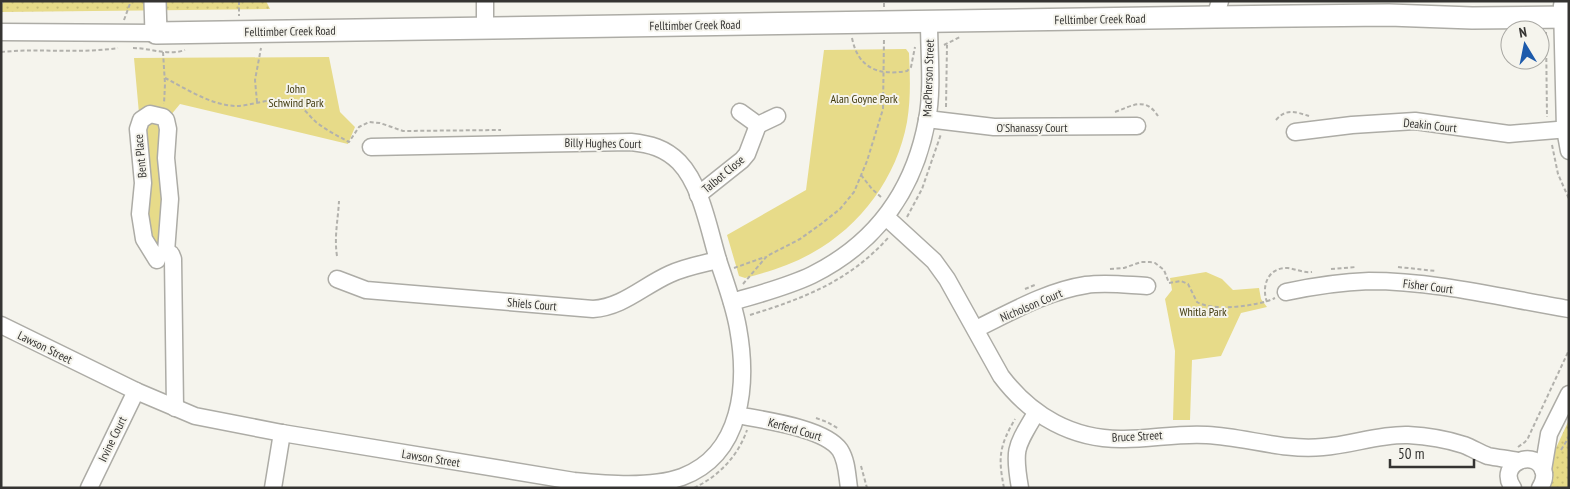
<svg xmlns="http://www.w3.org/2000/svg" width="1570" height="489" viewBox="0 0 1570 489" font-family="'PT Sans Narrow',sans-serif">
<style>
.grass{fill:url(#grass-dots)}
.park{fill:#e7db89}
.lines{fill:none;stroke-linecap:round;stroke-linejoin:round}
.minor-casing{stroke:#adaca6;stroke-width:19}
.major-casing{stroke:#adaca6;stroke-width:24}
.path{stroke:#b2b1ac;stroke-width:2;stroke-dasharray:4 2.5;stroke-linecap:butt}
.minor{stroke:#fff;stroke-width:16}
.major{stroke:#fff;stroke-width:21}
.labels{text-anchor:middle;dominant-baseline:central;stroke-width:4;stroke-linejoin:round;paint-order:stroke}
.street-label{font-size:12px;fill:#353432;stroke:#f5f4ed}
.park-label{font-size:12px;fill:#413a0e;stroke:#f5f4ed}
</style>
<defs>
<pattern id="grass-dots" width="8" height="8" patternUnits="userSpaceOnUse" patternTransform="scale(1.25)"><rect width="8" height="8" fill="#e7db89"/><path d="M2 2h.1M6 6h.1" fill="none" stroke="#c7bd77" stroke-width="1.8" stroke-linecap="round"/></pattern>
</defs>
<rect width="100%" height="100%" fill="#f5f4ed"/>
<g class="grass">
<path d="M4 1H266L270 9 1 12V6Z"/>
<path d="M1569 420V488H1549L1548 465Z"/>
</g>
<g class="park">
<path d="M906 49 909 53C910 76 911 99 907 122 897 177 861 226 812 253 791 265 768 272 745 278L739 276 727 235 806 190 824 50Z"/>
<path d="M329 57 340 112 355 127 348 144 180 104 170 116 167 188 159 246 154 250 148 240 145 180 134 58Z"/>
<path d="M1206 272 1222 279 1233 290 1259 288 1261 299 1267 307 1241 313 1221 356 1192 360 1190 420H1173L1175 351 1165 299 1172 290 1170 278Z"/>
</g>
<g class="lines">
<defs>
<g id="minor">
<path d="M485 1V28"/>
<path d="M1562 5 1565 129 1569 151"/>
<path d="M1215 17 1220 1"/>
<path d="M1 32 156 33"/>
<path d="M740 112 758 125 777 116"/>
<path d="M927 119 994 127 1137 126"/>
<path d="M1295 132 1352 125 1415 121 1509 134 1569 129"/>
<path d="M698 195 742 160 747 154 758 125"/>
<path d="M886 217 934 261 947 279 1001 376C1031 416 1073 440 1124 439 1152 439 1179 433 1207 435 1246 437 1283 451 1323 447 1352 445 1379 434 1408 435 1427 436 1446 439 1464 445 1472 448 1480 453 1488 456 1498 458 1508 459 1518 461"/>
<path d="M166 252 171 254 173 259 175 408"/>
<path d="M157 260 144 239 140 214 143 183 138 129 141 120 150 114 163 117 166 120 168 129 166 158 170 199 166 252"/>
<path d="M337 279 366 290 593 309C623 307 643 286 670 274 685 267 702 264 718 260"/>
<path d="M1286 292C1314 286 1341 282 1369 281 1436 281 1503 298 1569 309"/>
<path d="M732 302C759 294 787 287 812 275 876 243 914 191 927 120 933 90 929 53 929 22"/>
<path d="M1 325 136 391 195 416 282 433 574 481C606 484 651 488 682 477 743 454 748 383 738 328 734 305 726 284 719 263 709 231 702 186 679 162 665 148 650 144 631 142L371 147"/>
<path d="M976 329C1011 312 1047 291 1086 285 1106 282 1127 285 1147 286"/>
<path d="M737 415C763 420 825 428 840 450 847 461 847 475 849 488"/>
<path d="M1543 470 1549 434 1569 394"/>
<path d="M89 488 136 391"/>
<path d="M273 488 282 433"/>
<path d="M1020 488C1013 448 1016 447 1036 413"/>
<path d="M1513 488C1495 463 1538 446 1544 473 1545 479 1543 483 1540 488"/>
</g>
<path id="major" d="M155 1 156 33 1215 17 1389 15 1472 18 1569 17"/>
</defs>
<use href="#minor" class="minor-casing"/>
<use href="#major" class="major-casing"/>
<g class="path">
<path d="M239 1V16"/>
<path d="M884 7V1"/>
<path d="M124 20 131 1"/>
<path d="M1546 32 1547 117"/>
<path d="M852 38C858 68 878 76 907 71L911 67 915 47"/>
<path d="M944 45 960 37"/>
<path d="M133 48C150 48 167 56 185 50"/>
<path d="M1 52C40 48 79 54 118 48"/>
<path d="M163 52 165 84 164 104"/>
<path d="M165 78C187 89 210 105 236 106 253 106 276 95 293 102 302 105 309 116 316 122 326 130 338 136 349 142L359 127 369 122 380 123 403 131 501 130"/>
<path d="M257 102 255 80 261 48"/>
<path d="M946 107 947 45"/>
<path d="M1115 112C1132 106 1145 96 1158 116"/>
<path d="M1276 120C1286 108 1296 112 1309 116"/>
<path d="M1552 145 1558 174 1569 199"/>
<path d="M861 175 872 189 881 197"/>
<path d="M907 217 922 189 941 134"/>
<path d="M337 256C334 237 338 220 339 201"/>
<path d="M1398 267 1436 271"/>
<path d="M734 268 765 257"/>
<path d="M1110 269 1124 268 1141 262H1150L1155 263 1164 270 1169 283 1181 281 1188 284 1197 302C1213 312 1259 306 1275 298"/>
<path d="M1331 269 1356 267"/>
<path d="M743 284 767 256 800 239 821 224 840 209 854 192 867 161 883 109 884 38"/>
<path d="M1025 289 1037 284"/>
<path d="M1267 302C1261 286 1268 267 1288 268 1296 269 1303 273 1312 272"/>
<path d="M750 315C805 298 849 281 888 238"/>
<path d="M816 418 827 422 839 429"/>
<path d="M1518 447 1525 442 1528 438 1569 350"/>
<path d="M1561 450 1569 437"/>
<path d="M861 466 867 488"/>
<path d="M694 488C719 476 738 456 747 430"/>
<path d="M1004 488C998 457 999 447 1015 419"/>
</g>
<use href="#minor" class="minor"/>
<use href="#major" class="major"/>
</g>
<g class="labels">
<g class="street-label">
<text transform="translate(1100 19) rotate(-1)">Felltimber Creek Road</text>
<text transform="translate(695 25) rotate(-1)">Felltimber Creek Road</text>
<text transform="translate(290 31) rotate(-1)">Felltimber Creek Road</text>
<text transform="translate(928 78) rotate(-88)">MacPherson Street</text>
<text transform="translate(1430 125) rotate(6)">Deakin Court</text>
<text x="1032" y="127">O'Shanassy Court</text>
<text transform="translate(603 143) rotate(1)">Billy Hughes Court</text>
<text transform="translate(140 156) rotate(-95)">Bent Place</text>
<text transform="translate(723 174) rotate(-40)">Talbot Close</text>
<text transform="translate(1428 286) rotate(7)">Fisher Court</text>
<text transform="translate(532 304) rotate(5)">Shiels Court</text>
<text transform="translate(1031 305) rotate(-23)">Nicholson Court</text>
<text transform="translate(45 347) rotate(26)">Lawson Street</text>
<text transform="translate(795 429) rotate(16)">Kerferd Court</text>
<text transform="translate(1137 436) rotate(-3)">Bruce Street</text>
<text transform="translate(112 439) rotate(-64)">Irvine Court</text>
<text transform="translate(431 458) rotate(9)">Lawson Street</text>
</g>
<g class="park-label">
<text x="296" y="88">John<tspan x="296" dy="14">Schwind Park</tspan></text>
<text x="864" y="98">Alan Goyne Park</text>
<text x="1203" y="311">Whitla Park</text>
</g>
</g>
<rect width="1570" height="489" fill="none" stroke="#353432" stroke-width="5"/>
<g transform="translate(1525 45) rotate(350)"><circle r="24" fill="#f5f4ed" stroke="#a8a7a2"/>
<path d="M0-4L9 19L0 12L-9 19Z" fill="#1d5aab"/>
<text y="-8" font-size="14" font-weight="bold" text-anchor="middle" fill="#353432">N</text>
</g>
<path d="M1390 459v8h84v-8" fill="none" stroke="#353432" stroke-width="2.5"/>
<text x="1398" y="459" font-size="15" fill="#353432" stroke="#f5f4ed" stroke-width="4" paint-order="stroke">50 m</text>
</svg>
